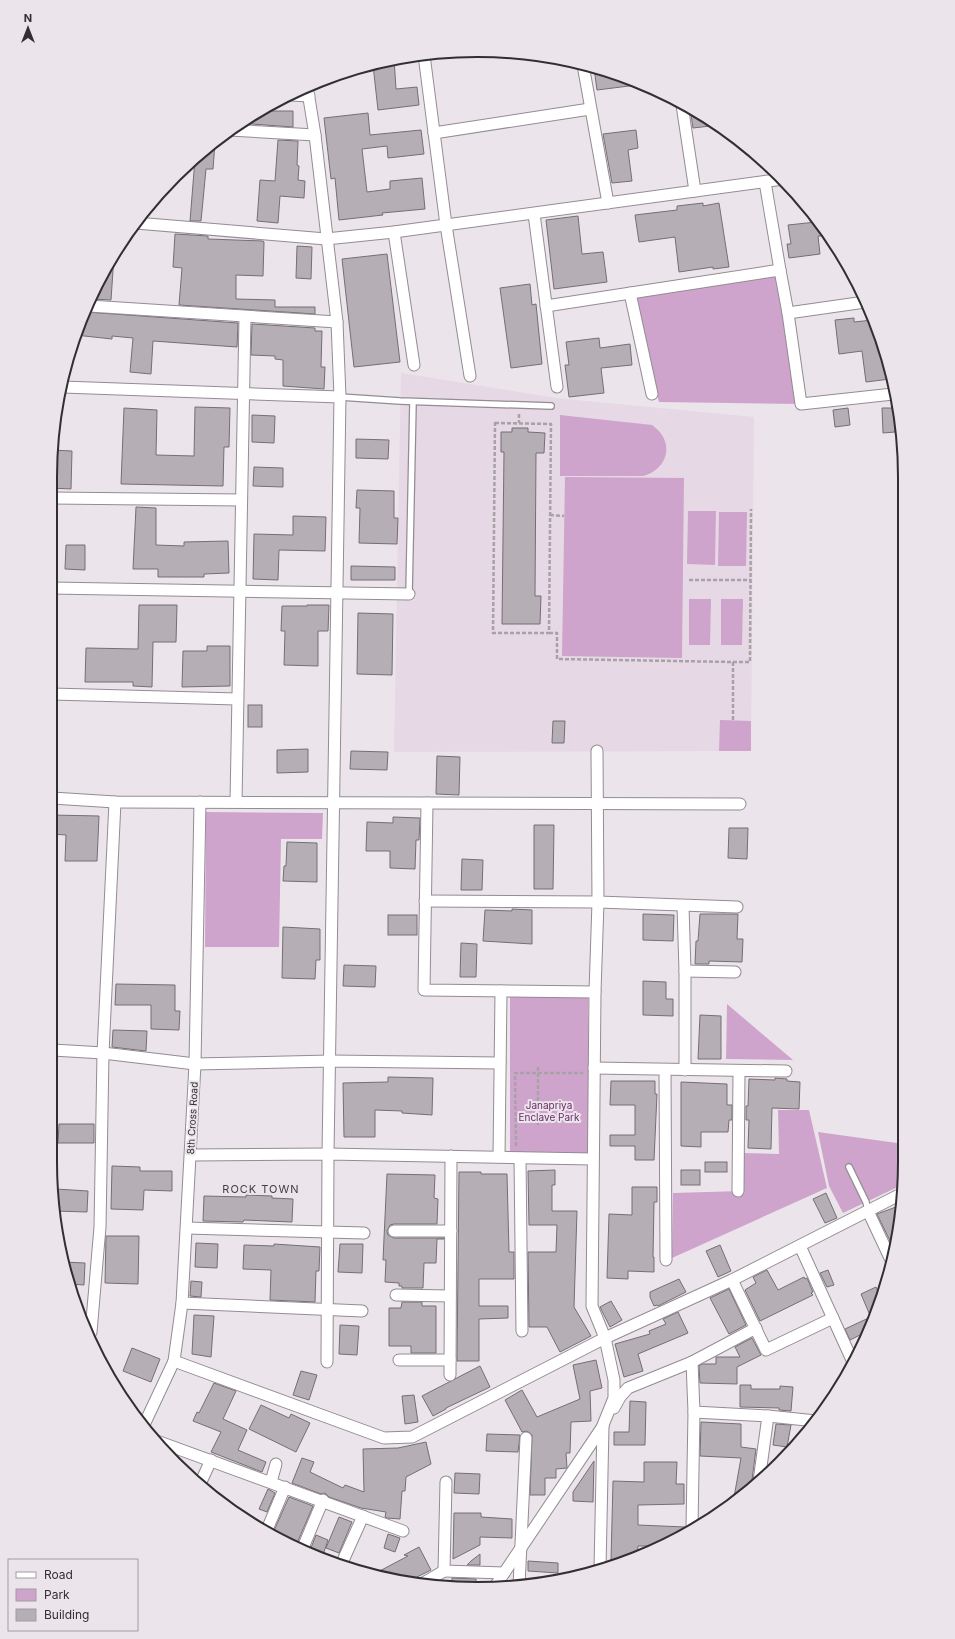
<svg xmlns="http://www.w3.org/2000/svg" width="955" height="1639" viewBox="0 0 955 1639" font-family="Inter,sans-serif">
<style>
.built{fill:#e6d8e5}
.green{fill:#cea4cc}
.building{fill:#b5aeb5;stroke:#756f75}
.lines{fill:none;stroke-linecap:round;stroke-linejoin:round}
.service-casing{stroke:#938c92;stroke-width:8}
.minor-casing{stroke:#938c92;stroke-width:13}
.path{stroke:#a8a2a7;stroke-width:2.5;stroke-dasharray:4 2;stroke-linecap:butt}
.service{stroke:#fff;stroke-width:5.5}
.minor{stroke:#fff;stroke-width:11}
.labels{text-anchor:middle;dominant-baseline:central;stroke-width:4;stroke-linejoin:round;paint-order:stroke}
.park-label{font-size:10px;fill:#682a68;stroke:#ece4eb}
.street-label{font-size:10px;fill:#322f32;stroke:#ece4eb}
.neighbourhood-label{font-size:11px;letter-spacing:1px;fill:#443e44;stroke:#ece4eb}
.rim{fill:none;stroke:#322f32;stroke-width:2}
</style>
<rect width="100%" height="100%" fill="#ece4eb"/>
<path class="built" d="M401 373 556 398 754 417 751 751 394 752Z"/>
<g class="green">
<path d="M780 270 801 404 659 402 630 293Z"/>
<path d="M560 415 652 425C675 441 669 469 643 476H560Z"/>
<path d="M565 477 684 478 682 658 562 656Z"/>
<path d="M688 511H716L715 565 687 564Z"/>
<path d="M719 512H747L746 566H718Z"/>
<path d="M689 599H711L710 645H689Z"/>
<path d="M721 599H743L742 645H721Z"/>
<path d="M720 720 751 721V751H719Z"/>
<path d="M206 812 323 813 322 839H281L279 947H205Z"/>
<path d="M510 996 588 997V1154H510Z"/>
<path d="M727 1004 793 1060 726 1059Z"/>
<path d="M778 1110H809L827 1188 672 1258 673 1193 742 1191V1153L779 1154Z"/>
<path d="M818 1132 904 1144V1184L843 1213 829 1186Z"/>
</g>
<g class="building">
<path d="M394 58 396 89 417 87 419 105 378 110 373 65Z"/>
<path d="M594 68 641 82 645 84 597 90Z"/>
<path d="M690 108 715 122 719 125 693 128Z"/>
<path d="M260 111H293V127L238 123Z"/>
<path d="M368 113 370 135 421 130 424 154 388 158 387 146 362 149 367 192 390 189V181L422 178 425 209 382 213 383 215 339 220 335 178 331 179 324 118Z"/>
<path d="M636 130 638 148 628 150 632 181 612 183 603 134Z"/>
<path d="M278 140 298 141 297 165 299 166 298 180 305 181 304 198 280 196 278 223 257 221 260 180 275 181Z"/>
<path d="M215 143 213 169H206L201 221H190L195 159Z"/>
<path d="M703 203V206L719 203 729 267 713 269V267L679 272 675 237 639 242 635 215 677 210V206Z"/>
<path d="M578 216 582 254 603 252 607 282 554 289 546 220Z"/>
<path d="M816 222 820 227 821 236H818L820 254 789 258 787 244H791L788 225Z"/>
<path d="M175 234 208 236V239L263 241 264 242 263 276 236 275V299L275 300V307H315V314L179 305 182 268 173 267Z"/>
<path d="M297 246 312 247 311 279 296 278Z"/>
<path d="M387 254 400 362 354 367 342 259Z"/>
<path d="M114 256 111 300 93 299Z"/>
<path d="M530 284 532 305 536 304 542 364 511 368 500 288Z"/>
<path d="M86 312 238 323 237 347 153 341 151 374 130 372 133 338 112 336V339L75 335Z"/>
<path d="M854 318V322L873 320 882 340 890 379 866 382 862 351 839 354 835 320Z"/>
<path d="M252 324 315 328V331H322L321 367H325L324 389 283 386V360L275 359V356L251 355Z"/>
<path d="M599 338 600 348 630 344 632 365 601 368 604 393 569 397 565 365H569L566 342Z"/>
<path d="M195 407 230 408 229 447H224L223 486 121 484 124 408 157 410 156 455 194 456Z"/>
<path d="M848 408 850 425 835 427 833 410Z"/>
<path d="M882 408H895V432L883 433Z"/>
<path d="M252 415 275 416 274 443 252 442Z"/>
<path d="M512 428H528V432L545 433 544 453H536L535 596H541L540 624H502L504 452H501V432H512Z"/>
<path d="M356 439 389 440 388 459 356 458Z"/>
<path d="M51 450 72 451 71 489 51 488Z"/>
<path d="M254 467 283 468V487L253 486Z"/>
<path d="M357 490 394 491V518H398L397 544 359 543 360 508H356Z"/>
<path d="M136 507 156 508V545L184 546V542L228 541 229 573 204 574V577H158V569H133Z"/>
<path d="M293 516 326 517 325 551 279 550 278 580 253 579 254 534 293 535Z"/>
<path d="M66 545H85V570L65 569Z"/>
<path d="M351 566 395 567V580H351Z"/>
<path d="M139 605H177L176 642H153L152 687 133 686V682H85L86 648 138 649Z"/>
<path d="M307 605H329L328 631H318V666L284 665 285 631H281L282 606H307Z"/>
<path d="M358 613 393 614 392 675 357 674Z"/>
<path d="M207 646H230V686L182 687 183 651H207Z"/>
<rect x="248" y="705" width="14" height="22"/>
<path d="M553 721H565L564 743H552Z"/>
<path d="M308 749V772L277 773V750Z"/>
<path d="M351 751 388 752 387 770 350 769Z"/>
<path d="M437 756 460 757 459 795 436 794Z"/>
<path d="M52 815 99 816 97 861H65L66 835 52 834Z"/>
<path d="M393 817 420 818 419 840H416L415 869 390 868V851H366L367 822 393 823Z"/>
<path d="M534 825H554L553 889H534Z"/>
<path d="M729 828H748L747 859 728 858Z"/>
<path d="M287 842 317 843V882L283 881 284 866H286Z"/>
<path d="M462 859 483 860 482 890H461Z"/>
<path d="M512 909 532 910V944L483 941 485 910 512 911Z"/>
<path d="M643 914 674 915 673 941 643 940Z"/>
<path d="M700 914H738L737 939H743L742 962 709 961V964H695L696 941H698Z"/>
<rect x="388" y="915" width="29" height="20"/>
<path d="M283 927 320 929V960H316L315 979 282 978Z"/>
<path d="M461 943 477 944 476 977H460Z"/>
<path d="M344 965 376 966 375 987 343 986Z"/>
<path d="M643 981 666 982V999H673V1016L643 1015Z"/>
<path d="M116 984 175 985V1011H180L179 1030 151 1029V1005H115Z"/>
<path d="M700 1015 721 1016V1059H698Z"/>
<path d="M113 1030 147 1031 146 1051 112 1047Z"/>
<path d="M388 1077 433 1078 432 1115 402 1113V1111L375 1110V1137H344L343 1083 388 1082Z"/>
<path d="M775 1078 787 1079V1081L800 1082 799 1109 772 1108 771 1149 748 1148 749 1120H746V1106H748L749 1079 775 1080Z"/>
<path d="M611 1081H655V1094H657L654 1160H635V1146H610V1135H635V1105H610Z"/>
<path d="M681 1082 727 1084V1105H732V1120H729L728 1132H701V1147L681 1146Z"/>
<path d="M59 1124H94V1143H58Z"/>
<rect x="705" y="1162" width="22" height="10"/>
<path d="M112 1166 140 1167V1171H172V1191L144 1190 143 1210 111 1209Z"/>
<path d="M555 1170V1185H552V1211H577L574 1307 591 1336 560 1352 547 1327H529L528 1252H556L557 1225H529L528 1171Z"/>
<rect x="681" y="1170" width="19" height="15"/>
<path d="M459 1172H481V1174H507L509 1252H514V1279H479V1306H508V1318L479 1319V1361H457Z"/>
<path d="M387 1174 435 1175 434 1198 438 1199 437 1224H394L390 1225 387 1231 388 1235 394 1238H444V1239H437L436 1263H424L423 1288H402V1286H399V1283L385 1282 386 1260H383Z"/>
<path d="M632 1187H657V1202H654L653 1257H654V1272L628 1271V1279L607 1278 609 1214 632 1215Z"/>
<path d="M56 1189 88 1191 87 1212 55 1211Z"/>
<path d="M826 1193 837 1218 825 1223 813 1199Z"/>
<path d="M246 1195 272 1196V1198L293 1199 292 1222 244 1220 243 1222 203 1221 204 1196 246 1197Z"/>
<path d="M896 1207 899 1215 893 1247 877 1214Z"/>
<path d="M106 1236H139L138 1284 105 1283Z"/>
<path d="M196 1243 218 1244 217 1268 195 1267Z"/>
<path d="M274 1244 320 1247 319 1271H316L315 1302 270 1300 271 1270 243 1269 244 1245 274 1246Z"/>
<path d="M340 1244H363L362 1273 338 1272Z"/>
<path d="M720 1245 731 1271 718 1277 706 1251Z"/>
<path d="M64 1262 85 1263 84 1285 69 1284Z"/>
<path d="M767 1270 778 1290 804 1277 805 1279 807 1278 813 1292 811 1293 813 1295 760 1321 745 1290 756 1283 753 1277Z"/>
<path d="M828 1270 834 1285 827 1287 820 1273Z"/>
<path d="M679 1279 686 1292 658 1306 657 1305 654 1306 650 1297V1292Z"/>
<path d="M191 1281 202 1282 201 1297 190 1296Z"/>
<path d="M876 1287 882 1300 877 1310 869 1313 861 1294Z"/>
<path d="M729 1289 746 1325 729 1334 710 1298Z"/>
<path d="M611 1301 622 1320 610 1327 600 1307Z"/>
<path d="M402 1302H422V1306H436V1353H411V1346H389V1308H401Z"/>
<path d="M678 1312 688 1333 638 1354 643 1371 624 1377 615 1344 650 1334 649 1331 666 1324 663 1319Z"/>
<path d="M194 1315 214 1316 211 1357 192 1354Z"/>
<path d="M875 1315 866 1332 850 1340 845 1329Z"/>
<path d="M340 1325 359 1326 357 1355 339 1354Z"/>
<path d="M752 1338 761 1355 737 1367V1384L700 1383 699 1366 702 1364H716V1357H740L735 1347Z"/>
<path d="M132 1348 160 1359 151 1382 123 1371Z"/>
<path d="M596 1360 602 1388 590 1391 591 1421 571 1422 570 1453H566L567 1468 556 1469V1478H545V1495H530L532 1435 527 1431 522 1432 505 1400 522 1390 537 1417 580 1399 573 1365Z"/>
<path d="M480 1366 490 1387 446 1408V1409L433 1416 422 1396Z"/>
<path d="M301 1371 317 1375 309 1400 293 1395Z"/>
<path d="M214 1383 236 1391 223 1419 247 1430 238 1450 266 1462 262 1472 211 1452 221 1432 193 1421 197 1412 199 1413Z"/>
<path d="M740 1385H751V1389H780V1386L793 1387 791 1411 779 1410V1408L740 1407Z"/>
<path d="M414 1395 418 1422 405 1424 402 1396Z"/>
<path d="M630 1401 646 1402 645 1445H614V1432H629Z"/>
<path d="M261 1405 289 1418 291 1414 310 1423 296 1452 249 1429Z"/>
<path d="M701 1422 741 1424V1447L756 1449 752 1480 753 1487 733 1503 741 1458 700 1456Z"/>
<path d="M776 1424 791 1425 787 1447 773 1445Z"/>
<path d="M487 1434 520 1435 518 1452 486 1451Z"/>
<path d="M426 1442 431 1464 406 1477 405 1491H402L400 1519 387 1518 385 1517 386 1512 361 1508 329 1497 325 1493 321 1494 292 1483 302 1458 314 1462 310 1472 343 1488 345 1485 364 1492 363 1449 398 1448Z"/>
<path d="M594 1461 593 1502 573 1501V1492Z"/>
<path d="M644 1462H677L676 1484H684V1504L638 1505V1525L685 1527 686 1530 659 1546H638L637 1558 622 1562 611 1561 613 1481 644 1482Z"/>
<path d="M455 1473 480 1474 479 1494 454 1493Z"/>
<path d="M268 1489 275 1493 267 1512 259 1509Z"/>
<path d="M289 1497 313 1506 295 1548 272 1535Z"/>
<path d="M454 1513H481V1517L512 1519V1538L480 1537V1545L453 1559Z"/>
<path d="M339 1517 352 1522 339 1553 326 1548Z"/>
<path d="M388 1534 400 1538 395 1552 384 1548Z"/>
<path d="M316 1535 328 1540 322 1558 309 1553Z"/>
<path d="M419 1547 431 1570 407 1582 372 1575 408 1556 404 1555Z"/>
<path d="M480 1554V1565H467L471 1561Z"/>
<path d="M528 1561 558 1563V1573L528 1571Z"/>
<path d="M452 1578 476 1579V1587L452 1586Z"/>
</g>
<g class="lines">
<defs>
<g id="service">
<path d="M340 397 400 401 551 406"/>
<path d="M409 594 413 402"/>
<path d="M849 1167 866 1202 868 1211"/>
</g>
<g id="minor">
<path d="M424 55 446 225 470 376"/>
<path d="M583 65 608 203"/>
<path d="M307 86 315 135 337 322 340 397 328 1154 327 1362"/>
<path d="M291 95 309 96"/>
<path d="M682 105 695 191"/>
<path d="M230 130 315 135"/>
<path d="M434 133 590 109"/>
<path d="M765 182 780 270 788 313 801 404 893 394"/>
<path d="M534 214 557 387"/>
<path d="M136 223 326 239 394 232 783 179"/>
<path d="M394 232 414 365"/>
<path d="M630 293 652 394"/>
<path d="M89 306 337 322"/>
<path d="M546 306 780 270"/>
<path d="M788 313 865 302"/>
<path d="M63 387 340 397"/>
<path d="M51 498 241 500"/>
<path d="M51 588 409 594"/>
<path d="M52 694 237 699"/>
<path d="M597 751 598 902 595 992 592 1306 605 1338 614 1380V1398L603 1425 600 1569"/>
<path d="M52 798 115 802 740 804"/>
<path d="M236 802 245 317"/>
<path d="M427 803 424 990 595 992"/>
<path d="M425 901 598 902 737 907"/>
<path d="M683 906 685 971V1070"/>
<path d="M685 971 735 972"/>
<path d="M53 1050 103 1053 195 1064 330 1061 500 1063"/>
<path d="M594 1068 786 1071"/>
<path d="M665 1070 666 1260"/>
<path d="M191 1155 328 1154 593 1159"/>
<path d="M499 1157 501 991"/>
<path d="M520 1158 522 1331"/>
<path d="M738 1191 739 1071"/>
<path d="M868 1211 890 1258"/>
<path d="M187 1228 364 1233"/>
<path d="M394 1231H451"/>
<path d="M800 1246 852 1360"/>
<path d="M732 1280 766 1350 833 1318"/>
<path d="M396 1295 450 1296"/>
<path d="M182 1303 362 1311"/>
<path d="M88 1337 91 1332 100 1227 103 1053 115 802"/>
<path d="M399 1360H450"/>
<path d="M174 1361 384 1438 412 1437 605 1338 732 1280 903 1193"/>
<path d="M450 1375 451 1156"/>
<path d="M614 1408 620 1397 628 1388 692 1362 756 1328"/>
<path d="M694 1412 768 1416 816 1421"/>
<path d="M143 1427 174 1361 182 1303 195 1064 200 802"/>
<path d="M154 1440 403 1531"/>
<path d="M759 1481 768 1416"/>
<path d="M271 1482 276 1464"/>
<path d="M446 1482 444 1571 504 1573"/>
<path d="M200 1484 211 1460"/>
<path d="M692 1527 694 1412 692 1362"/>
<path d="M266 1532 285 1487"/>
<path d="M302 1550 323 1500"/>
<path d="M341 1565 363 1516"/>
<path d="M420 1585 444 1571"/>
<path d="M519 1586 526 1438"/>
<path d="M494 1588 603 1426"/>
</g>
</defs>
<use href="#service" class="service-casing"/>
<use href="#minor" class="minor-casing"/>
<g class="path">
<path d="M519 414V423"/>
<path d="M495 423 551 424 549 633H493Z"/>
<path d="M550 515 564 516"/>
<path d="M689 580H751"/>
<path d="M549 633H557V659L733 662V720"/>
<path d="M733 662H750L751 509"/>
<path d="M538 1067V1127"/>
<path d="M516 1146 515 1073H582V1074"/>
</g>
<use href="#service" class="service"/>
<use href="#minor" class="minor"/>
</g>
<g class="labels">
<g class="park-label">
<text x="549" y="1105">Janapriya<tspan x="549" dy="12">Enclave Park</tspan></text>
</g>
<g class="street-label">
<text transform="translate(192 1118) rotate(-87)">8th Cross Road</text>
</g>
<g class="neighbourhood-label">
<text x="261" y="1189">ROCK TOWN</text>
</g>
</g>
<path d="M0 0H955V1639H0ZM477 57H478A420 420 0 0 1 898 477V1162A420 420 0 0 1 478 1582H477A420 420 0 0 1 57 1162V477A420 420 0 0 1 477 57Z" fill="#ece4eb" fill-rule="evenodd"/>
<path class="rim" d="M477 57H478A420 420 0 0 1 898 477V1162A420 420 0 0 1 478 1582H477A420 420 0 0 1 57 1162V477A420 420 0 0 1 477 57Z"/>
<rect x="8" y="1559" width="130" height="72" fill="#ece4eb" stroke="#a29ca1"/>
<rect x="16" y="1572" width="20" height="6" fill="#ffffff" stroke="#a29ca1"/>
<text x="44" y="1579" font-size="12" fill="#322f32">Road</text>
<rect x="16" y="1589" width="20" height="12" fill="#cea4cc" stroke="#a29ca1"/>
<text x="44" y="1599" font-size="12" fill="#322f32">Park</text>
<rect x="16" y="1609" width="20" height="12" fill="#b5aeb5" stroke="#a29ca1"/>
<text x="44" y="1619" font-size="12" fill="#322f32">Building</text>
<g transform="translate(28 28)" stroke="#ece4eb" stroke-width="3" paint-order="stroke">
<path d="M0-3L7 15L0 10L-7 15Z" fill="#322f32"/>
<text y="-6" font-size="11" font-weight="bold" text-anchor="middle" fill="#322f32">N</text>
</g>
</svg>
